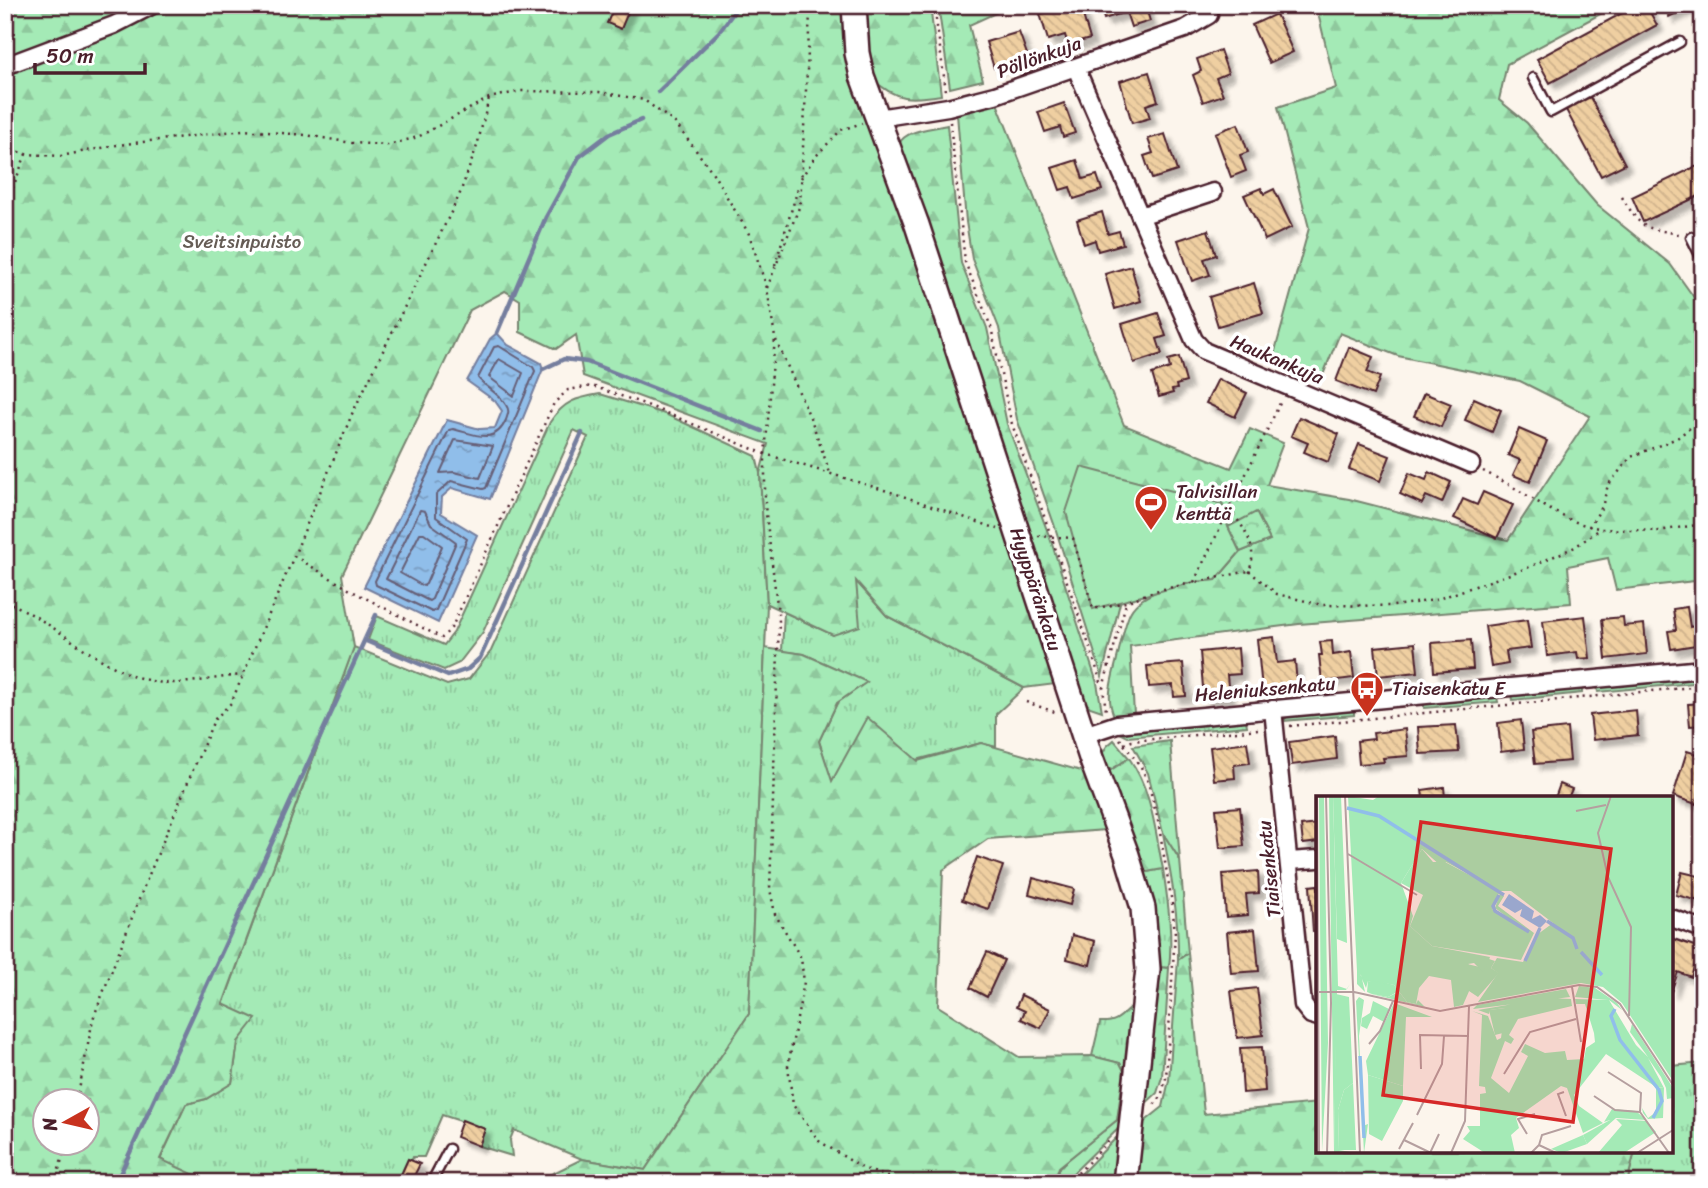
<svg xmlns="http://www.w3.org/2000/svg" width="1708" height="1188" viewBox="0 0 1708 1188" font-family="Sriracha,sans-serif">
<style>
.grass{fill:url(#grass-tufts);stroke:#778470;stroke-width:2}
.forest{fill:url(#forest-firs);stroke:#778470;stroke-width:2;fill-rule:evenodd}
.park{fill:url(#park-crowns);stroke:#778470;stroke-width:2}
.garden{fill:#a4eab6;stroke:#778470;stroke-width:2}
.water{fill:url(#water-ripples);stroke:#747e9e;stroke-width:2}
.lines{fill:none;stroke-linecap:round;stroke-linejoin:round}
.shore{stroke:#665f77;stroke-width:2}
.stream{stroke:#747e9e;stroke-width:4.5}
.building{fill:url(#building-back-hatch);stroke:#4a1f2b;stroke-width:2;filter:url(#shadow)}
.lane-casing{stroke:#4a1f2b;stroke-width:13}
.street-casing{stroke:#4a1f2b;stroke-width:21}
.secondary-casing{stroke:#4a1f2b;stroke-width:28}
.path{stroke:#4a1f2b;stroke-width:2.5;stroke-dasharray:2 5;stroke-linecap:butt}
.lane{stroke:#fff;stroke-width:8}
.street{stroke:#fff;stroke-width:16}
.secondary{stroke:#fff;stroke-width:23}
.labels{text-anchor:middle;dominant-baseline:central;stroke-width:7;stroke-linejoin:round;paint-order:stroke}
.street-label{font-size:19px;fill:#4a1f2b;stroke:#fff}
.park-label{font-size:19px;fill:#655c55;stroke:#fff}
.poi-label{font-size:19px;fill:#4a1f2b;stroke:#fff;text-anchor:start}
.inset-river{fill:none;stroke:#90beea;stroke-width:3.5}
.inset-road{fill:none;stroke:#b59f9f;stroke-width:2}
.view{fill:#d62828;fill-opacity:0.15;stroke:#d62828;stroke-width:3.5}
.inset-edge{fill:none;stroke:#4a1f2b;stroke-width:3.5}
</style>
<defs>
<pattern id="grass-tufts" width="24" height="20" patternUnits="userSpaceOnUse" patternTransform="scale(1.75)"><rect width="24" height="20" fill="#a4eab6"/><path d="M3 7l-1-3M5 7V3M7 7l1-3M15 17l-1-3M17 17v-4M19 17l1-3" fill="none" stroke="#8fc89d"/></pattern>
<pattern id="forest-firs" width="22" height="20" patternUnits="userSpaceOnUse" patternTransform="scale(1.75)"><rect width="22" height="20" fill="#a4eab6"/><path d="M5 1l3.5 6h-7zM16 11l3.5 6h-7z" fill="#8fc89d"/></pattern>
<pattern id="park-crowns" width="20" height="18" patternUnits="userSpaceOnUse" patternTransform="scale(1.75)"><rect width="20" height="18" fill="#a4eab6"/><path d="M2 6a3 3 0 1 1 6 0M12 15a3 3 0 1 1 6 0" fill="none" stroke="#8fc89d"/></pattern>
<pattern id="water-ripples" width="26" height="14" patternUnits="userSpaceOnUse" patternTransform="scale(1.75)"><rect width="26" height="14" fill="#90beea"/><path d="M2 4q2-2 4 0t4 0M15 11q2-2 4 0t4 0" fill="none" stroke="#789abe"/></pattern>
<pattern id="building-back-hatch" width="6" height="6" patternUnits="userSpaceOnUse" patternTransform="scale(1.75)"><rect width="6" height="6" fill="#efcfa1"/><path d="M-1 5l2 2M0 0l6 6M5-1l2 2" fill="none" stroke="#ceb18b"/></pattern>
<filter id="shadow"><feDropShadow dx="6" dy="6" stdDeviation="2" flood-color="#0004"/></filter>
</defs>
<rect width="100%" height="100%" fill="#fcf5ec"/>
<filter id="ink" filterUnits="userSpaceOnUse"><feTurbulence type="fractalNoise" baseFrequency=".0143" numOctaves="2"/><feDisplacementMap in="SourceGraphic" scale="14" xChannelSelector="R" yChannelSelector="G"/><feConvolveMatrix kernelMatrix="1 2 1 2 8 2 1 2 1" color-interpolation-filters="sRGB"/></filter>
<g filter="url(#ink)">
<g class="grass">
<path d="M600 394 665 414 756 456 760 473 767 604 749 1014 645 1170 582 1159 514 1130 510 1140 512 1156 479 1146 485 1129 442 1115 424 1157H413L412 1160 408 1159 397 1183H212L160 1160 186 1104 206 1099 232 1083 238 1042 223 1005 354 647 447 685 469 679 491 651 588 437 574 430 483 632 459 663 444 670 368 640 377 616 444 645 454 632 550 422C564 401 576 398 600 394Z"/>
<path d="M855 580 887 616 1024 688 996 714V747L981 743 832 782 819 741 837 703 866 682 804 654 782 651 784 612 833 635Z"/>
<path d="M1703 677V682L1598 692 1597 687Z"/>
<path d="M1582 689V693L1513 700 1512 695Z"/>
<path d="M1497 697 1498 702 1424 708V703Z"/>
<path d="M1354 711V715L1283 721 1287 717Z"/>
<path d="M1246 720 1247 726 1128 737 1122 734 1137 730Z"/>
<path d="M1114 740 1129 758 1105 774 1100 757 1107 746Z"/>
<path d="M1163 833 1180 860 1188 953 1178 960C1179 916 1171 875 1163 833Z"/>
<path d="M1163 869C1168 902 1173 934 1169 968L1156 967 1141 873Z"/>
<path d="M1133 1005 1123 1124 1063 1183H1054L1059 1167 1117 1120 1124 1071 1120 1063 1092 1056 1100 1022C1117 1023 1121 1016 1133 1005Z"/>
<path d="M1703 1063V1183H1627L1635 1151H1671V1066Z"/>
<path d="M1120 1137 1117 1183H1072L1116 1138Z"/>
</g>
<g class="forest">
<path d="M5 5H844L848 66 910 241 1056 684 1024 688 887 616 856 581 860 626 833 635 767 604 760 473 768 444 583 376 576 335 556 349 520 332V300L505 291 470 310 342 575 354 647 223 1004 256 1019 238 1042 232 1083 206 1099 186 1104 160 1159 212 1183H5ZM46 1100H88V1142H46Z"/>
<path d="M863 5H930L941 95C910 100 896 101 871 78Z"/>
<path d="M938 5H1013L969 25 983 80 950 88Z"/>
<path d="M1316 5H1529L1543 12 1554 5H1617L1507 64 1499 100 1527 123 1597 205 1670 264 1703 310V580L1616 590 1608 558 1568 566 1571 603 1299 624 1130 646 1134 714 1114 716C1106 698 1111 682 1116 663 1120 647 1123 630 1129 615 1140 588 1191 582 1216 580L1240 552 1269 540 1256 513 1228 527 1222 503 1092 608 1120 603 1102 676 1054 524 1017 419 999 328 972 259 966 222 957 114 997 103 1124 425 1231 468 1250 429 1283 443 1267 485 1349 499 1508 540 1590 416 1520 381 1398 356 1340 333 1323 375 1273 358 1309 228 1278 107 1336 88Z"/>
<path d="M947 125 961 263 987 328 1007 424 1050 538 1097 683 1102 711 1090 707 1083 700 899 144C906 129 932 129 947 125Z"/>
<path d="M765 648 804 654 867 682 837 703 819 741 832 781 867 717 918 761 981 743 1085 772 1105 830 988 839 943 870 938 1006 1019 1057 1092 1056 1120 1063 1124 1071 1117 1120 1059 1167 1054 1183H533L582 1159 645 1170 749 1014Z"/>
<path d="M1170 741 1180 860 1163 833 1148 773 1133 746Z"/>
<path d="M1129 758C1152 790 1155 831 1163 869L1141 873 1105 774Z"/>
<path d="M1188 953 1204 1114 1318 1103V1151H1635L1627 1183H1133L1138 1127 1163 1107 1169 1080 1178 960Z"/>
<path d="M1156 967 1169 968 1162 1077 1157 1093 1140 1109Z"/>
</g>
<path class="park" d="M1256 512 1270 540 1240 552 1228 527Z"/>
<path class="garden" d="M1081 467 1222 504 1228 527 1240 552 1216 580 1194 582 1093 609 1066 512Z"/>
<path class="water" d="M497 333 508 345 541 363 543 369 490 499 452 488 442 497 441 513 477 535 438 623 364 587 447 420 480 429 495 428 502 411 495 401 467 381 490 339Z"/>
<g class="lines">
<g class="shore">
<path d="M499 346 533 367 535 371 486 488 483 489 451 481 436 495V517L467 539 436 610 432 612 376 585 375 581 449 430 453 429C474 434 495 446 506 420 508 414 510 411 506 405 499 393 486 388 478 378L494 347Z"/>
<path d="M499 359 523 373 514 396 489 377Z"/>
<path d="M455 440 493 446 480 478 454 472 440 473Z"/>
<path d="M420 510 425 511 431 524 456 542 432 599 429 601 386 579Z"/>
<path d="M420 533H424L442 546 426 584 423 586 400 573Z"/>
</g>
<g class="stream">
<path d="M658 92 719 32 739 5"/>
<path d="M497 333 546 217 579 157 609 134 641 120"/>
<path d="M543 369 564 359 587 362 762 431"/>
<path d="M366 641 448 676 468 669 480 658 582 433"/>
<path d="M116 1183 376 615"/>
</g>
</g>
<g class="building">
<path d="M615 5H631L621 29 607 23Z"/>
<path d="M1069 5H1080L1090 39 1068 45 1065 35 1048 40 1040 14Z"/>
<path d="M1100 5H1145L1150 21 1131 27 1126 12 1104 19Z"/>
<path d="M1637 5H1646L1657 25 1550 83 1537 59Z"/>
<path d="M1664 5H1693L1669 17Z"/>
<path d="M1276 14 1293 52 1269 63 1252 25Z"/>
<path d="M1019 32 1028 57 994 68 986 42Z"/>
<path d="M1220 50 1228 73 1216 78 1223 95 1203 102 1193 75 1201 71 1197 59Z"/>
<path d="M1149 72 1158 101 1146 105 1150 118 1132 123 1120 81Z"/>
<path d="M1589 95 1625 164 1601 176 1565 108Z"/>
<path d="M1064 103 1075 133 1063 137 1060 127 1045 132 1038 112Z"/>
<path d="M1238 124 1248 152 1240 155 1246 171 1231 177 1215 133Z"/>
<path d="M1165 134 1177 171 1152 179 1144 156 1153 153 1148 139Z"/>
<path d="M1077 160 1083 179 1097 175 1102 190 1074 199 1070 187 1060 190 1052 168Z"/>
<path d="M1703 163V194L1643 222 1632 197Z"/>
<path d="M1261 188 1264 194 1274 189 1292 227 1265 240 1244 195Z"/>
<path d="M1102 212 1108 234 1119 231 1123 244 1098 251 1095 240 1084 244 1077 220Z"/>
<path d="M1208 230 1216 255 1204 259 1210 275 1192 281 1178 240Z"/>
<path d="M1131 266 1141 301 1115 309 1105 274Z"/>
<path d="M1254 283 1263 313 1218 326 1209 297Z"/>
<path d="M1158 313 1166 336 1157 339 1162 354 1134 363 1122 324Z"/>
<path d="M1349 347 1373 357 1367 372 1380 377 1373 395 1336 381Z"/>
<path d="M1179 357 1186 382 1176 385 1177 389 1172 390 1173 393 1159 397 1152 374 1170 368 1168 360Z"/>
<path d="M1218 379 1247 393 1235 417 1206 403Z"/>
<path d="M1424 393 1451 404 1441 427 1414 416Z"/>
<path d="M1474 398 1501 410 1492 432 1465 420Z"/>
<path d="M1299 417 1339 434 1328 462 1304 452 1308 443 1291 436Z"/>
<path d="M1519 429 1547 441 1530 482 1513 475 1520 460 1508 455Z"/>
<path d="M1359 444 1390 456 1380 481 1349 469Z"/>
<path d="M1429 472 1451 482 1442 503 1426 496 1422 504 1400 494 1409 473 1426 480Z"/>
<path d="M1483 492 1513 505 1497 538 1454 518 1463 499 1477 505Z"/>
<path d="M1687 607 1690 627 1699 625 1702 644 1671 649 1668 631 1676 630 1673 609Z"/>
<path d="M1585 616 1590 658 1578 659 1577 652 1547 656 1543 621Z"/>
<path d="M1623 617 1624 626 1644 624 1647 654 1606 659 1602 619Z"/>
<path d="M1527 620 1531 648 1506 651 1508 664 1491 667 1485 626Z"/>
<path d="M1274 637 1277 663 1295 661 1297 685 1262 689 1257 639Z"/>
<path d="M1471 640 1473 669 1434 672 1432 643Z"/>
<path d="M1332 641 1333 655 1351 652 1354 678 1322 682 1319 655H1322L1320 642Z"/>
<path d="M1415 643 1418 672 1378 676 1375 647Z"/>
<path d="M1238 648 1240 674 1227 675 1229 697 1204 699 1200 652Z"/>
<path d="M1183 663 1186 696 1174 697 1173 685 1149 687 1147 666Z"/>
<path d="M1703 703V725L1690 726 1688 704Z"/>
<path d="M1636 710 1638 735 1593 740 1590 715Z"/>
<path d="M1521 720 1524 749 1501 752 1498 723Z"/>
<path d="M1456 725 1459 752 1420 754 1418 727Z"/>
<path d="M1567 728 1570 761 1535 764 1531 732Z"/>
<path d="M1405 729 1408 756 1383 758 1384 762 1359 764 1357 741 1374 739 1373 733Z"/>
<path d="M1335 736 1337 759 1292 765 1289 742Z"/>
<path d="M1247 742 1250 763 1234 765 1235 778 1214 780 1210 747Z"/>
<path d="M1687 751 1703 756V781L1696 804 1673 796Z"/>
<path d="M1560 784 1572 789 1568 798H1555Z"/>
<path d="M1444 787 1445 797 1452 798H1423L1422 790Z"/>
<path d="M1240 807 1244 846 1220 848 1216 809Z"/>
<path d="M1318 824V842L1303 844 1301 826Z"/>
<path d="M977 857 1003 866 988 909 962 900Z"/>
<path d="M1258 871 1259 893 1246 894 1248 915 1226 917 1223 874Z"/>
<path d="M1682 872 1703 877V902L1676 895Z"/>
<path d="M1033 878 1074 889 1070 905 1029 894Z"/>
<path d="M1318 885V932H1313L1310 886Z"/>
<path d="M1255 929 1259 971 1231 973 1227 932Z"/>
<path d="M1072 935 1095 941 1090 965 1067 959Z"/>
<path d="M1671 938 1700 948 1691 977 1678 972 1671 992Z"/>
<path d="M987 952 1004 960 987 997 970 988Z"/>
<path d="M1257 988 1263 1035 1237 1038 1231 991Z"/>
<path d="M1021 995 1050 1009 1041 1028 1021 1019 1025 1011 1016 1007Z"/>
<path d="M1262 1047 1265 1091 1243 1093 1240 1048Z"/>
<path d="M462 1120 485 1129 479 1146 456 1137Z"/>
<path d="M408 1159 420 1164 411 1182 400 1177Z"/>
</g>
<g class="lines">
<defs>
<g id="lane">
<path d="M1533 78 1551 112 1680 42"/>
<path d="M1691 237 1703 261"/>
<path d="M431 1183 449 1149"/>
</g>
<g id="street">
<path d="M5 66 114 25 153 5"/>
<path d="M1076 68 1194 340 1204 351 1471 464"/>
<path d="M878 118 948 107 995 95 1185 29 1209 15"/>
<path d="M1140 216 1213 192"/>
<path d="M1273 709 1303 1005 1311 1015 1318 1017"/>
<path d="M1084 735 1117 724 1703 669"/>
<path d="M1289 861 1318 859"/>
<path d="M1671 918 1703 929"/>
</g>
<path id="secondary" d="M854 5 857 53 862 76 917 225 1091 758 1127 855 1143 908 1148 969 1125 1183"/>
</defs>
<use href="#lane" class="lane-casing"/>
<use href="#street" class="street-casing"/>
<use href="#secondary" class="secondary-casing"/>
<g class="path">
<path d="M934 5 946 91"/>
<path d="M950 122 965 262 991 327 1011 421 1089 645 1103 688 1106 711"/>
<path d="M5 148 26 154 61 156 117 145 243 130 306 135 352 143 388 145 418 137 489 98 521 91 599 92 644 100 675 123 711 170 749 234 767 288 775 338 765 454V506L779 621 770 889 775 914 801 958 804 982 788 1066 793 1105 819 1141 862 1168 905 1183"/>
<path d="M801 178 815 157 841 130 862 123"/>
<path d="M1622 197C1642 230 1642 227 1679 234"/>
<path d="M5 208 26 154"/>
<path d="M775 265 799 185"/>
<path d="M767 288 800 205 810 13 808 5"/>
<path d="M776 340 812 422 830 473"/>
<path d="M1483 471C1495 477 1507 483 1518 490 1545 506 1567 523 1599 528"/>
<path d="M1229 509C1244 527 1259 548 1249 571"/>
<path d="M1589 527 1602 507 1608 485 1631 457 1677 438 1703 418"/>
<path d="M1038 536 1073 538 1093 609 1126 602 1154 591 1249 571"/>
<path d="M294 556 352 591 442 638 452 627 554 403 568 390 592 386 647 405 765 454 894 493 998 529"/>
<path d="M1249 571 1277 594 1322 605 1393 606 1435 600 1527 568 1575 547 1600 529 1658 531 1703 524"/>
<path d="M1194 582 1282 399"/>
<path d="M5 601C60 623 108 680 167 683 191 684 218 677 242 675"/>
<path d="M1103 688 1126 603"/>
<path d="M1026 702 1058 713"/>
<path d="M1290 726 1703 686"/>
<path d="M1120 739 1141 767 1148 782 1158 821 1172 903 1175 933 1166 1078 1161 1097 1153 1106"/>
<path d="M1124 744 1132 741 1259 729"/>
<path d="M77 1100 93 1019 143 889 214 720 231 703 294 556 352 414 459 196 477 146 489 98"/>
<path d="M55 1183 67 1142"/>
<path d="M1068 1183 1110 1140"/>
</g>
<use href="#lane" class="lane"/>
<use href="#street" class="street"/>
<use href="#secondary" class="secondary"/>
</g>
</g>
<defs>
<symbol id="stadium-pin" viewBox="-11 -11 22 30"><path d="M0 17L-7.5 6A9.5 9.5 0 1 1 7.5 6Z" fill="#c8321e" stroke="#fff"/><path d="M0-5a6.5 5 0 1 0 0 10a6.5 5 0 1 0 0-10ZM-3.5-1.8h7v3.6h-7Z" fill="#fff"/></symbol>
<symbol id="bus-pin" viewBox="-11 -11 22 30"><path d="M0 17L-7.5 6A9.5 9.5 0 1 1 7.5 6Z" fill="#c8321e" stroke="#fff"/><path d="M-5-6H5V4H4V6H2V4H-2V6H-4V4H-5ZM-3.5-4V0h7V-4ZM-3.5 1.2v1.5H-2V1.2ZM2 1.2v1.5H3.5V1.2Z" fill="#fff"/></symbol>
</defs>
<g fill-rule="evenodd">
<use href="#stadium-pin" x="1132" y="483" width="38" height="52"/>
<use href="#bus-pin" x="1348" y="669" width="38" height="52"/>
</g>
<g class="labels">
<g class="street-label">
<text transform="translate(1039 57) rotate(-20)">Pöllönkuja</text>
<text transform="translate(1277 359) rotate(23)">Haukankuja</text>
<text transform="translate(1036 589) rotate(72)">Hyyppäränkatu</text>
<text transform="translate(1265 689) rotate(-5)">Heleniuksenkatu</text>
<text transform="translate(1269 869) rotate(-96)">Tiaisenkatu</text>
</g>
<g class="park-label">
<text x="242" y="241">Sveitsinpuisto</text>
</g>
<g class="poi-label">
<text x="1176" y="491">Talvisillan<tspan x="1176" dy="22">kenttä</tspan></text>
<text x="1392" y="688">Tiaisenkatu E</text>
</g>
</g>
<g transform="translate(1316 796)">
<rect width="357" height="357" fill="#fcf5ec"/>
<path d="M3 0H8L12 247 6 355ZM13 0H17L22 190 31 193 34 188 30 194H21L18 357ZM106 53 117 66H129L184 95 176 113 212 137 179 112 184 97 188 100 182 110 218 137 205 164 116 150 94 130 107 99 85 87ZM173 163 179 165 175 172 183 177 162 201 153 195 151 168 164 171ZM41 170 45 180 78 189 91 206 100 208 102 204 109 211 51 197 72 201 82 196 52 185 50 192 46 183 49 196 41 188ZM43 201 48 204 43 240 47 330 52 328 48 357 40 205ZM57 205 73 213 68 226 57 220 51 233 45 230 46 222 54 217ZM52 279 87 290V305L66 345 53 338ZM37 287 40 354H23L22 314 28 294ZM340 291 348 292 347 322 332 323 327 317 326 312 332 322 340 316ZM296 313 320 315 330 324 300 322 271 348 267 339 294 324 288 326Z" fill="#a4eab6"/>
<path d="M17 0H25L31 147 21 143ZM32 0 57 4 63 0H357V285L306 207 287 191 265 187 162 206 182 177 175 172 181 162 207 166 222 138 237 127 195 95H184L130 66 126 71 106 53 85 87 97 120 94 130 116 150 174 161 172 167 167 176 158 167 152 168 161 175 153 183 154 193 147 209 138 211 135 184 113 180 103 192 100 208 91 206 78 189 48 183 41 175ZM52 185 73 189 81 196 72 201 56 198 51 196ZM263 190 279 192 301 207 306 214 293 204 320 249 332 261 314 236 316 228 357 292V302L351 303 350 292 345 281 332 262 348 292 340 291 290 258 258 299 263 310 287 327 267 337 251 292 245 290 200 322 203 332 195 339 199 357H169L147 343 154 335 151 330H164V298L170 297 169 291 163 290 166 219 156 215 172 220 181 244 185 242 189 212 174 214 173 218 162 214 232 202 255 203 256 210 202 223 193 239 198 243 195 248 189 245 175 282 193 297 212 260 205 256 209 248 229 257 249 255 251 264 268 263 270 252 279 246 278 237 269 208H260L259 203 292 204 259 201ZM250 193 254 201 157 213 161 209ZM20 198 33 201 37 287 28 294 22 314 23 354 40 357H18ZM78 207 116 221H90L87 290 52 279 50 265ZM300 323 331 325 340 336 308 357H282L306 329ZM267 339 271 348 246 357 235 353Z" fill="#a4eab6"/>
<path d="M189 212 196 215 187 237 179 239 173 214Z" fill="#a4eab6"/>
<path d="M193 98 218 115 216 123 224 119 231 125 224 132 204 120 206 113 199 117 186 109Z" fill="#90beea"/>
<path class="inset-river" d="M31 12 63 20 188 99M183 99 177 110 179 115 213 136M231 125 257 142 261 153M265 156 286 179M209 165 224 132M299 213 295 220 304 244 343 294 346 305 337 322M44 260 48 342"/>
<path class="inset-road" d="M1 0 3 357M10 0 15 207 11 357M29 0 44 357M295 0 282 37 292 81 315 131 313 220M260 15 290 9M32 58 101 99M256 191 265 246M1 196H38M38 196 124 215 263 189 281 191 304 208 357 289M53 248 64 235 77 205M105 273 104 239 153 240M292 276 325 297 324 316 353 357M188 278 214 236 260 223M248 296 242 298 250 320M278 300 299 314 324 316M101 319 126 268 128 240M211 338 202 323 219 318M88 344 115 357M223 349 226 339 255 330M83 353 97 327M114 357 123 338M135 357 149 325 153 210M215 357 223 349 240 357M321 357 357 334"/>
<path class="view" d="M105 26 295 53 257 326 67 299Z"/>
<rect width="357" height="357" class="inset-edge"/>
</g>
<rect width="1708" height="1188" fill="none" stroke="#fff" stroke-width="28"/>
<rect x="14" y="14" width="1680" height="1160" fill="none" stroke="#4a1f2b" stroke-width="2.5" filter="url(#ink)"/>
<g transform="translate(66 1122) rotate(262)"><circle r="33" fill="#ffffff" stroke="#b7a5aa" stroke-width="2"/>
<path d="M0-5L12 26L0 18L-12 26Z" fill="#c8321e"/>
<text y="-10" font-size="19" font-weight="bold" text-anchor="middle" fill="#4a1f2b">N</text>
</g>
<path d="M35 63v10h110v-10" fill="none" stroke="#4a1f2b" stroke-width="3.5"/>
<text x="46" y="63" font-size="21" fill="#4a1f2b" stroke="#ffffff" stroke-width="5" paint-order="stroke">50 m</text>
</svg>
